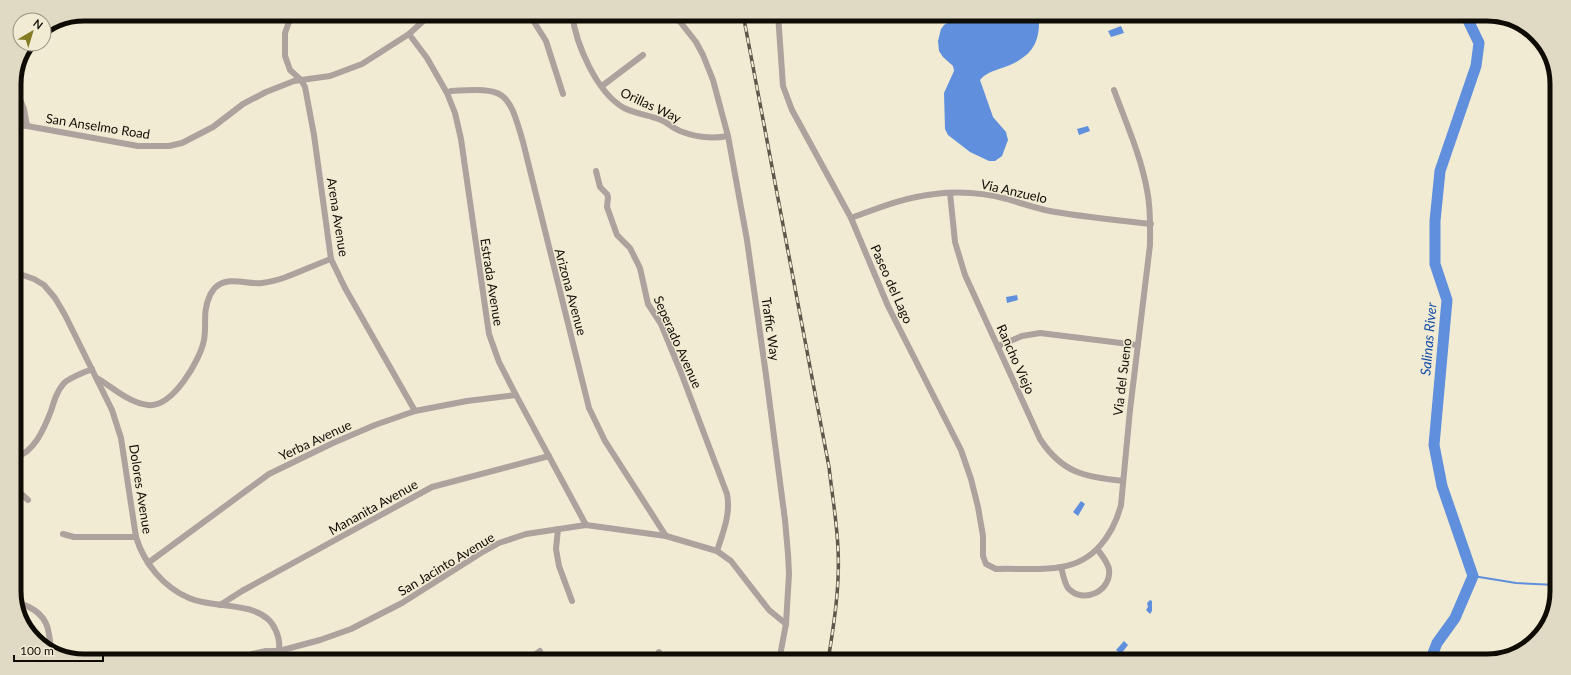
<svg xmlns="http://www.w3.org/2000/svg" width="1571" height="675" viewBox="0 0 1571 675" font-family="Lato,sans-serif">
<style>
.water{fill:#5f8fdd}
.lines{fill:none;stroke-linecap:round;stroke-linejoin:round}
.stream{stroke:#5f8fdd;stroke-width:2}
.river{stroke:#5f8fdd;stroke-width:11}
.minor{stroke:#ada29d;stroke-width:6}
.rail-casing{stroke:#5d584b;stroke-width:3.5}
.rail{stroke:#f2ebd3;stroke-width:2;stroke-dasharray:6;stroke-linecap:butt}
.labels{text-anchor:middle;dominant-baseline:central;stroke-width:3;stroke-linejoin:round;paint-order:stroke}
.street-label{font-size:13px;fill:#0f0c05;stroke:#f2ebd3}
.water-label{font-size:14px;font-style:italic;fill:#134da9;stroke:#f2ebd3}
.rim{fill:none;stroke:#0f0c05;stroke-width:5}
</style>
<rect width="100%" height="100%" fill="#f2ebd3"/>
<g class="water">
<path d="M1015 14H1034L1039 19C1040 48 1027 59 1002 68 993 71 986 73 980 80L993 117 1006 132 1008 140 1002 156 995 161H989L970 152 948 135 945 129 944 93 954 71 953 66 943 57 939 51 938 41 941 29 944 25 953 19 963 16 984 20Z"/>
<path d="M1121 26 1124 33 1111 37 1108 31Z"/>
<path d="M1088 126 1090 131 1079 135 1077 129Z"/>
<path d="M1017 295 1018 300 1007 303 1006 297Z"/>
<path d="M1081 501 1085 504 1078 516 1073 512Z"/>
<path d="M1150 600 1152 601V611L1150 614 1146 610 1148 607 1147 603Z"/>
<path d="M1124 641 1128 645 1121 654 1116 650Z"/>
</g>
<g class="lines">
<path class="stream" d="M1473 576 1516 583 1557 585"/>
<path class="river" d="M1430 661 1437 643 1455 618 1473 576 1442 486 1434 445 1447 300 1435 264V221L1440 171 1476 66 1479 43 1465 14"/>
<g class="minor">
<path d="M290 14V19L285 33V56L290 70 301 80 305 87 314 135 331 259 345 288 415 411"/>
<path d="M529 14 546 41 563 94"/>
<path d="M572 14C576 44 596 92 624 108 636 114 649 115 661 120 668 123 673 128 680 131 695 137 712 139 728 136"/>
<path d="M674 14 696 42 703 55 713 80 728 136 747 240 766 375 785 520 788 554 789 574 786 624 779 661"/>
<path d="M778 14 783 86 792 110 851 218 888 306 961 450 971 479 978 507 983 536V556L986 564 996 569C1017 568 1040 571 1061 567 1094 562 1113 535 1121 505L1130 410 1150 245C1150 226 1151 208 1147 190 1141 156 1126 123 1114 90"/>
<path d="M409 34 427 58 447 93 455 113 461 139 489 334 499 362 516 395 586 525"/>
<path d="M14 86 24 109 27 126"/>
<path d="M602 86 643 55"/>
<path d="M447 93 451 91C505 88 508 89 523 142L589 408 605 441 666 536"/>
<path d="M14 125 27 126 138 146H169L182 143 213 127 243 104 266 92 294 81 330 76 362 64 409 34 431 14"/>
<path d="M596 171 600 187 607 194 608 197 607 207 617 235 630 248 640 268 648 304 661 324 680 370 727 494C731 514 723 532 717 551"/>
<path d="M950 193 955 242 965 275 1040 439C1062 473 1085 477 1123 481"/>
<path d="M851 218C878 208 905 197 935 194 959 191 984 193 1007 199 1020 203 1033 207 1045 210 1080 217 1116 220 1151 224"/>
<path d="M14 272 34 279 44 285 55 298 65 315 112 410 121 438 136 537C144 563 163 587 189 598 215 610 264 599 276 631 281 643 280 650 275 661"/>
<path d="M998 346 1022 336 1040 333 1137 345"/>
<path d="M97 378C112 387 129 403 148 405 172 408 200 361 204 340 207 323 202 313 210 295 212 292 214 288 217 286 230 276 248 285 262 283 286 280 308 267 331 259"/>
<path d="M14 458C34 453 44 429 51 411 54 401 57 391 64 383 71 377 83 373 92 369"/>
<path d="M14 487 28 500"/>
<path d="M558 529 556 549 559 566 572 601"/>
<path d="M63 534 74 537H136"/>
<path d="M148 563 269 474 333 443 375 425 415 411 467 401 516 395"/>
<path d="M1061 567C1063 574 1064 582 1068 588 1083 605 1112 591 1109 569 1107 561 1102 556 1098 550"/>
<path d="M17 604C22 603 25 605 29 607 49 617 49 631 51 650"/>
<path d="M220 605 242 591 432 487 549 456"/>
<path d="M279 651 288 661"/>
<path d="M659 652 663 661"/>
<path d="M235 661 252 654 266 651H279L320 640 351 629 402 603 481 553 499 543 526 534 586 525 666 536 717 551 731 561 769 610 786 624"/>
<path d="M527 661 540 651"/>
<path d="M862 661 865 655 883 661"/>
</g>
<defs>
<path id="rail" d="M743 14 829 467C832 494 837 522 838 549 840 586 834 624 828 661"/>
</defs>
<use href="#rail" class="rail-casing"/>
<use href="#rail" class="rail"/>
</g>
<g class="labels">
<g class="street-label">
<text transform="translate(651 105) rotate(25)">Orillas Way</text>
<text transform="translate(98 126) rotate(9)">San Anselmo Road</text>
<text transform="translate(1014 191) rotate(13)">Via Anzuelo</text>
<text transform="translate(338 217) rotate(81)">Arena Avenue</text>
<text transform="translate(492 282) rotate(81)">Estrada Avenue</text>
<text transform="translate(892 284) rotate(66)">Paseo del Lago</text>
<text transform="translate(571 292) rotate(75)">Arizona Avenue</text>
<text transform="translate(771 329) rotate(82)">Traffic Way</text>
<text transform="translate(678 342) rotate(66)">Seperado Avenue</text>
<text transform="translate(1016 359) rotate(66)">Rancho Viejo</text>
<text transform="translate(1122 377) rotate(-83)">Via del Sueno</text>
<text transform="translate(315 440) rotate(-25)">Yerba Avenue</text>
<text transform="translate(141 489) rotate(81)">Dolores Avenue</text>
<text transform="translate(373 507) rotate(-29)">Mananita Avenue</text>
<text transform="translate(446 564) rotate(-31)">San Jacinto Avenue</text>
</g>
<g class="water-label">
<text transform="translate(1428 339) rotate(-85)">Salinas River</text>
</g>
</g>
<path d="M0 0H1571V675H0ZM84 21H1487A63 63 0 0 1 1550 84V591A63 63 0 0 1 1487 654H84A63 63 0 0 1 21 591V84A63 63 0 0 1 84 21Z" fill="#e0d9c3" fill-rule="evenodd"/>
<path class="rim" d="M84 21H1487A63 63 0 0 1 1550 84V591A63 63 0 0 1 1487 654H84A63 63 0 0 1 21 591V84A63 63 0 0 1 84 21Z"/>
<g transform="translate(32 32) rotate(38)"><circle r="19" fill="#f2ebd3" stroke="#979281"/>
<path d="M0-3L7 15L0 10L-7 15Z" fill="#837c23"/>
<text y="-6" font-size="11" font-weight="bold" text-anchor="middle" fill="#0f0c05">N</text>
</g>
<path d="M14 655v6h89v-6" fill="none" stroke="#0f0c05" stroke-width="2"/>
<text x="20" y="655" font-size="12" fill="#0f0c05" stroke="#f2ebd3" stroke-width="3" paint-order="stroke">100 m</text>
</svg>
